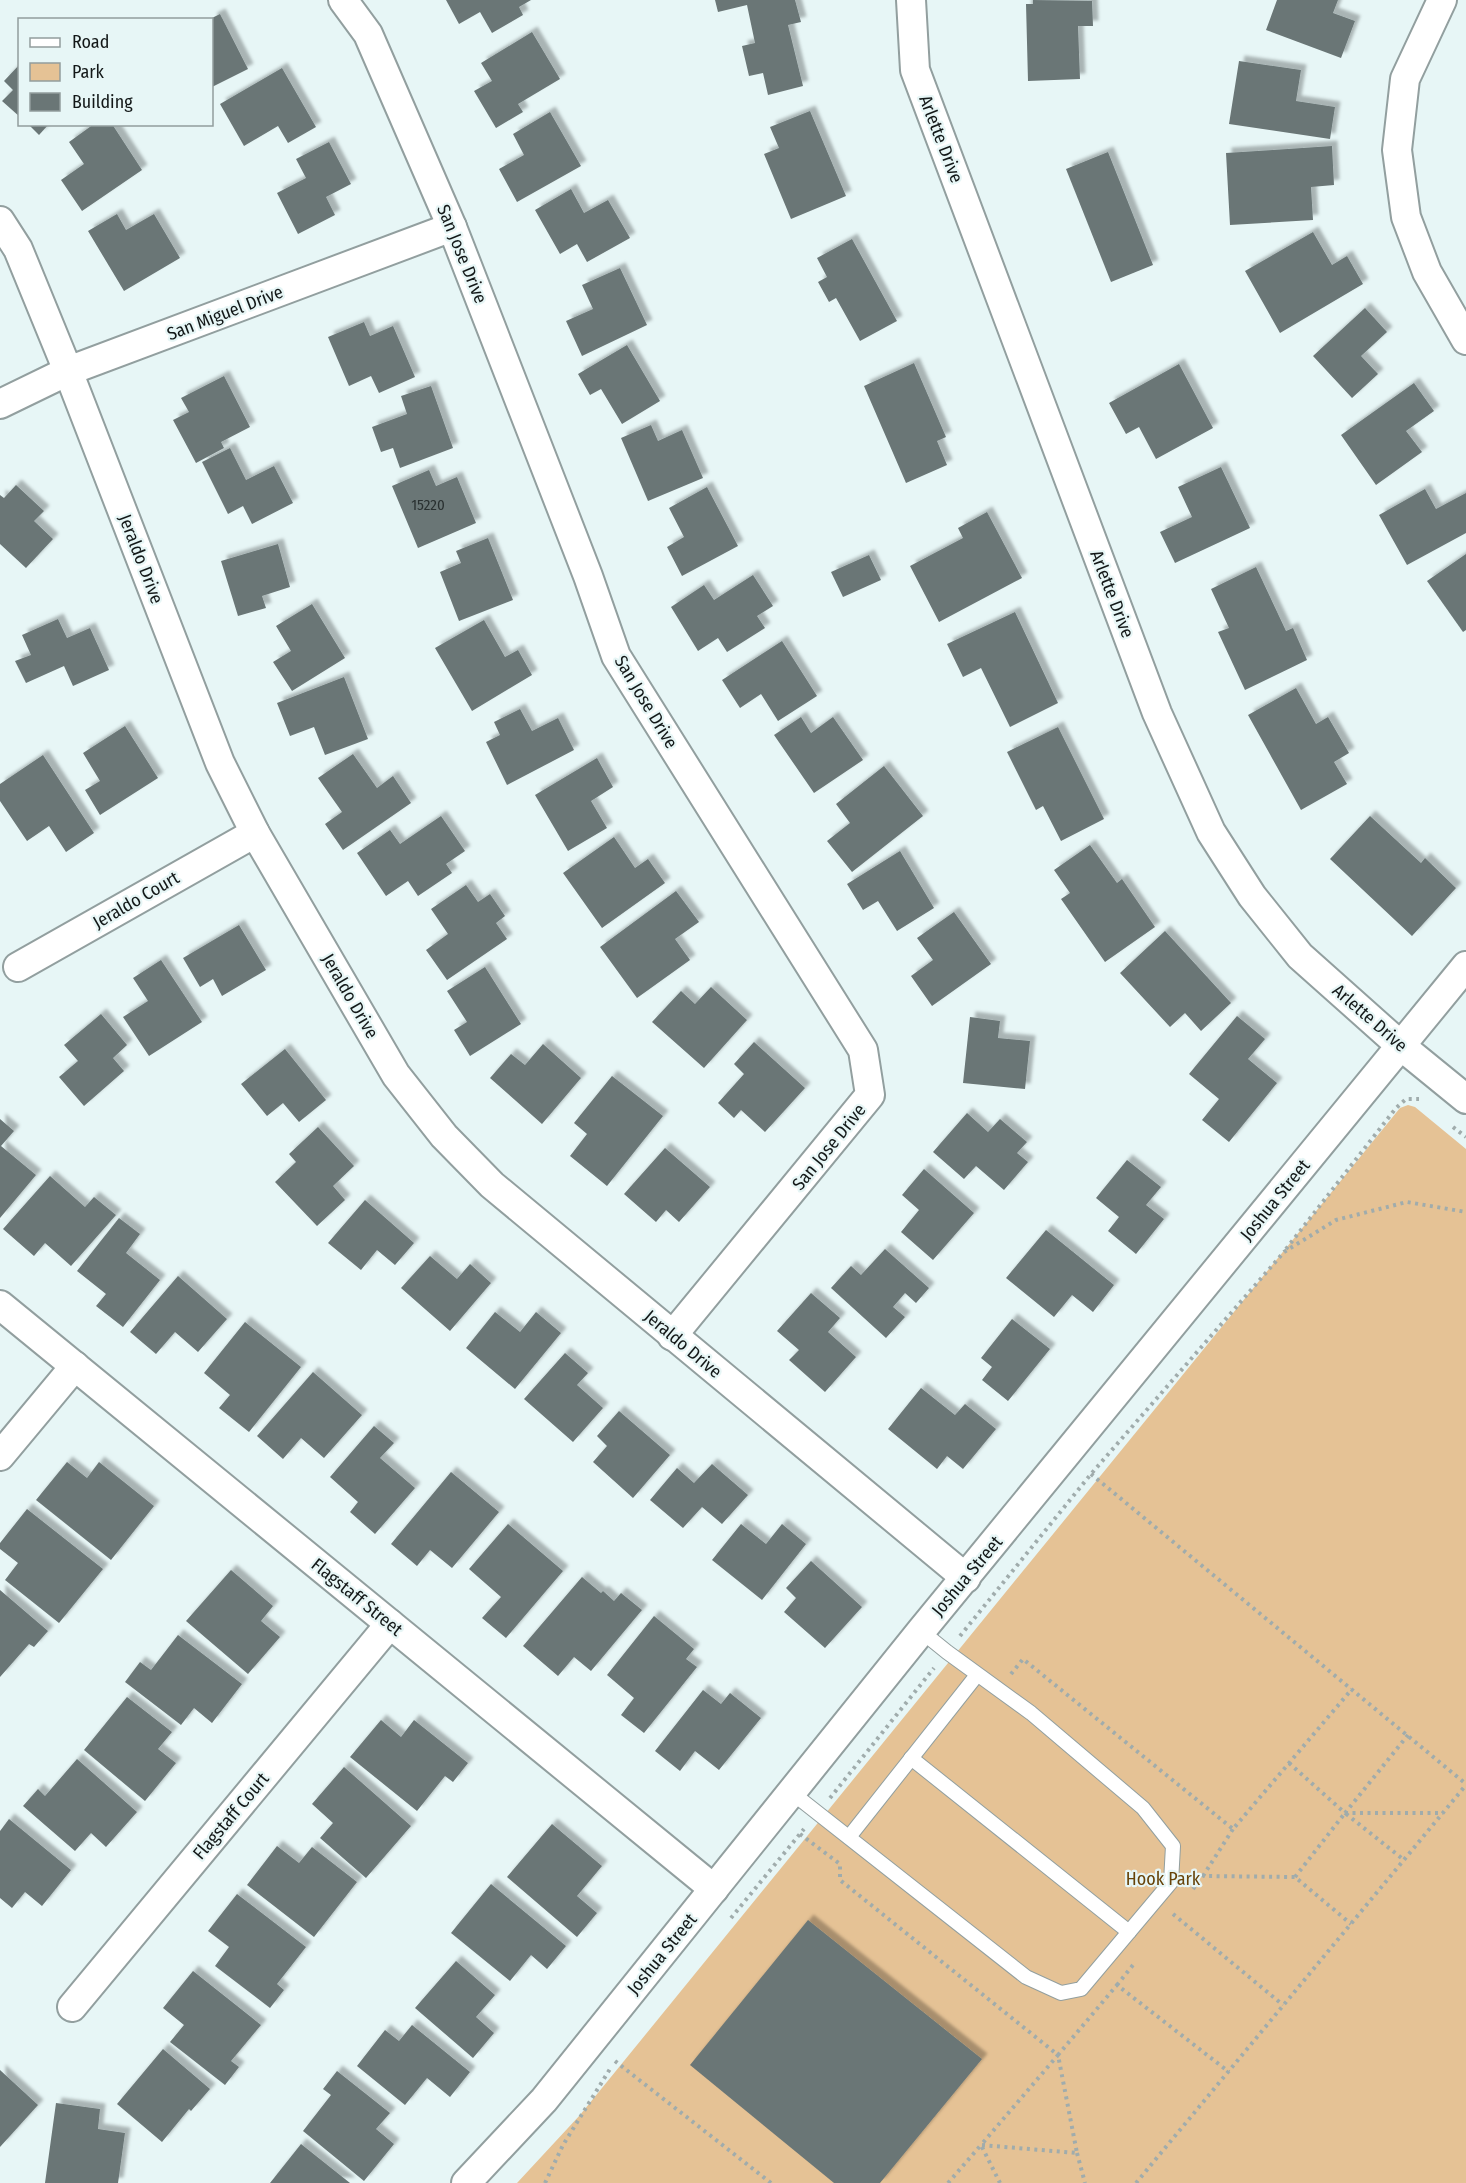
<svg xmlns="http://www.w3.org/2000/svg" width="1466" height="2183" viewBox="0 0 1466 2183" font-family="'Fira Sans Condensed',sans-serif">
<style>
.green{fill:#e5c295}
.building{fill:#6a7676;filter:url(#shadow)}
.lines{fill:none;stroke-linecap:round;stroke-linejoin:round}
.service-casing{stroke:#929f9f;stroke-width:16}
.minor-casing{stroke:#929f9f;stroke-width:32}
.path{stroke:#a0acac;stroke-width:4;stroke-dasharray:3 4.5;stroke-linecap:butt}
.service{stroke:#fff;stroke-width:14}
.minor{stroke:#fff;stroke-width:28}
.labels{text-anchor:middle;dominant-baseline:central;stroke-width:4.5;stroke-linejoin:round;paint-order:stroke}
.number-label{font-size:15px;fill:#293030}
.street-label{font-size:18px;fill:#131818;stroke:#e7f6f6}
.park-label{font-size:18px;fill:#674309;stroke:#e7f6f6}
</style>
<defs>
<filter id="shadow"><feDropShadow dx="5.5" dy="-5.5" stdDeviation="1.5" flood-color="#0004"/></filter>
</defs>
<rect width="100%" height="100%" fill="#e7f6f6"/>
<path class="green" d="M1408 1105 1415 1107 1466 1149V2183H517L580 2115 1400 1108Z"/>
<g class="building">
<path d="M446 0H531L519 7 523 15 492 33 480 12 459 24Z"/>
<path d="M715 0H795L801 22 788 25 803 86 768 95 763 73 749 76 742 46 755 43 747 5 718 12Z"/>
<path d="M1033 0 1092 1 1093 26H1078L1080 79 1028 81 1026 4H1033Z"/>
<path d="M1277 0H1338L1333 13 1355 21 1341 58 1266 30Z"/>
<path d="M220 14 248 69 212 87V18Z"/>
<path d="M532 32 560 79 518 104 523 112 496 128 474 91 492 81 481 63Z"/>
<path d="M1239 61 1301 70 1296 101 1335 107 1330 139 1229 124Z"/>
<path d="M20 64V117L2 101 13 90 4 81Z"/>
<path d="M282 68 316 127 288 143 278 126 244 146 220 104Z"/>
<path d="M810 111 846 196 791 219 764 154 779 148 770 127Z"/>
<path d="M550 112 581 166 517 202 499 169 524 155 513 134Z"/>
<path d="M28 124H49L39 135Z"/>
<path d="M94 124H112L142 170 82 211 61 180 84 164 69 142Z"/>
<path d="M329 142 351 184 326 197 335 215 298 234 277 193 306 178 296 159Z"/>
<path d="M1332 146 1334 185 1311 187 1313 220 1230 225 1226 153Z"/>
<path d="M1108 152 1153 265 1111 282 1066 169Z"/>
<path d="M571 189 584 213 608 200 630 238 587 262 577 244 560 254 535 210Z"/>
<path d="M117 214 126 230 154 214 180 258 124 291 88 231Z"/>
<path d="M1313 232 1332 265 1347 256 1363 284 1280 333 1245 271Z"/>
<path d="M852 239 897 321 860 341 836 298 829 302 818 282 827 277 817 258Z"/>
<path d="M620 268 647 325 582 356 566 321 593 309 582 285Z"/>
<path d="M1365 308 1387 332 1361 356 1378 374 1352 398 1313 356Z"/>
<path d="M364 322 370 336 393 326 415 377 379 393 371 376 349 386 328 337Z"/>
<path d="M627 345 660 401 622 424 601 389 590 395 578 374Z"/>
<path d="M914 363 946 437 937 441 947 465 906 483 864 386Z"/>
<path d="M1179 364 1213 428 1156 459 1139 427 1126 434 1109 403Z"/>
<path d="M224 376 250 427 221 442 224 448 196 463 173 420 189 412 181 398Z"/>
<path d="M1414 383 1434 411 1406 431 1422 452 1376 485 1341 435Z"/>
<path d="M431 386 453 448 400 468 393 448 381 452 372 427 407 414 401 396Z"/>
<path d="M651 425 658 441 682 430 703 478 648 501 621 438Z"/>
<path d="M230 448 246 480 274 466 293 503 252 524 243 506 228 514 202 462Z"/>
<path d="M1221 467 1250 528 1175 563 1160 532 1192 517 1178 487Z"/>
<path d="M429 470 436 486 457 477 476 523 418 548 392 486Z"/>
<path d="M16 485 44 511 34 521 53 539 26 568 0 544V495L4 498Z"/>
<path d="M707 487 738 546 682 576 667 547 684 537 669 508Z"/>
<path d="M1425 489 1436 509 1466 493V533L1407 565 1379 515Z"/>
<path d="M987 512 1022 578 939 622 910 566 963 538 958 528Z"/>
<path d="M488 538 513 600 459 621 440 572 461 563 456 551Z"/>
<path d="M278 544 290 587 262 596 266 608 238 616 221 561Z"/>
<path d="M1466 554V630L1463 632 1427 581Z"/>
<path d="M869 555 881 580 843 597 831 572Z"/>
<path d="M1256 567 1286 631 1293 628 1307 660 1245 690 1218 632 1229 628 1211 589Z"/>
<path d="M753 575 773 606 757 616 765 628 727 652 718 638 698 651 671 607 704 585 714 600Z"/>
<path d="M312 604 345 658 292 691 273 662 291 651 276 626Z"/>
<path d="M1015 612 1058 703 1010 727 981 668 963 677 947 644Z"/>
<path d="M58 619 67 638 90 628 109 670 73 686 64 666 26 683 15 661 31 655 22 635Z"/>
<path d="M484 620 505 657 518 650 532 675 472 711 435 648Z"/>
<path d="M782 641 817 696 778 721 761 694 740 708 722 680Z"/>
<path d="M344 677 368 739 325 755 314 727 290 736 277 703Z"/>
<path d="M1296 688 1316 724 1328 717 1349 753 1334 762 1347 784 1301 810 1248 715Z"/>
<path d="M520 709 532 731 558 718 574 750 507 785 486 742 500 735 494 722Z"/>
<path d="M801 717 811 733 833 717 863 760 814 793 774 735Z"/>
<path d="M125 726 158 778 100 815 85 790 100 781 83 753Z"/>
<path d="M1058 727 1104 819 1061 841 1043 806 1036 810 1007 752Z"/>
<path d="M353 754 377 788 393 776 411 803 343 850 325 824 342 812 318 778Z"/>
<path d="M43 755 94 833 66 852 49 826 27 841 0 801V784Z"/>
<path d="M597 758 613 787 591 801 607 828 568 851 535 795Z"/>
<path d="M884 766 923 816 852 872 827 841 850 823 836 804Z"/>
<path d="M441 816 465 851 446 864 452 873 418 896 408 881 386 896 357 853 390 830 400 844Z"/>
<path d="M1370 816 1421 863 1425 858 1456 888 1412 936 1330 859Z"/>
<path d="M614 837 635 868 648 859 665 883 602 928 563 873Z"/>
<path d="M1090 845 1117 883 1122 879 1155 927 1105 962 1061 899 1070 893 1054 870Z"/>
<path d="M900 851 934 908 897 931 878 901 863 910 847 884Z"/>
<path d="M466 885 478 902 490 894 505 916 496 923 507 939 447 980 426 950 448 934 431 909Z"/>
<path d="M676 891 699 922 675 939 690 960 637 998 600 947Z"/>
<path d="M954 912 991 964 932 1006 911 976 933 960 917 938Z"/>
<path d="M239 925 266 970 222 996 213 979 200 987 183 958Z"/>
<path d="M1165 931 1231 1003 1201 1031 1185 1013 1170 1027 1120 973Z"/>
<path d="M161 960 202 1022 149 1056 123 1017 148 1001 133 978Z"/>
<path d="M485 967 521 1024 470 1056 454 1030 467 1022 447 991Z"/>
<path d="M711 987 747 1020 704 1068 652 1022 681 991 695 1004Z"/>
<path d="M101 1014 127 1045 113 1058 124 1071 84 1106 59 1077 78 1061 64 1045Z"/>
<path d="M1237 1016 1265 1039 1248 1059 1277 1083 1229 1142 1202 1120 1219 1099 1189 1074Z"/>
<path d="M970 1017 1000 1021 998 1038 1030 1041 1025 1089 963 1083Z"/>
<path d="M754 1042 805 1088 765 1132 741 1110 734 1118 718 1103 744 1074 734 1064Z"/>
<path d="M543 1044 581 1078 542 1124 490 1078 511 1054 525 1065Z"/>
<path d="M285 1049 326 1100 299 1122 283 1103 267 1116 241 1084Z"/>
<path d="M612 1076 663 1116 607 1186 570 1156 587 1134 574 1123Z"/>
<path d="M967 1113 988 1132 1000 1119 1027 1142 1017 1153 1028 1162 1004 1190 976 1166 964 1179 933 1152Z"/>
<path d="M0 1119 14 1131 1 1146 36 1175 0 1218Z"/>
<path d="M318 1127 354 1166 333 1186 345 1200 317 1226 275 1182 296 1162 289 1154Z"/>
<path d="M665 1148 710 1187 679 1222 666 1210 656 1222 624 1194Z"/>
<path d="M1127 1160 1161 1187 1146 1205 1164 1219 1136 1254 1108 1231 1119 1217 1096 1198Z"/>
<path d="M924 1169 974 1213 933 1260 901 1232 919 1210 902 1195Z"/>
<path d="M50 1176 85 1207 94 1197 116 1215 71 1266 45 1243 34 1256 3 1229Z"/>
<path d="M365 1200 414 1243 395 1265 377 1250 361 1270 328 1243Z"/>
<path d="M119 1218 140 1234 126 1253 160 1280 123 1327 96 1306 106 1294 77 1271Z"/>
<path d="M1046 1230 1114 1285 1093 1312 1072 1295 1054 1317 1006 1278Z"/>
<path d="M885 1249 929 1288 916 1303 905 1293 893 1307 905 1317 886 1338 831 1288 851 1266 861 1275Z"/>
<path d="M430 1256 457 1279 470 1264 491 1283 450 1331 401 1288Z"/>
<path d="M178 1276 227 1319 198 1352 175 1332 156 1354 130 1332Z"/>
<path d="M811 1293 840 1318 828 1332 856 1357 825 1392 789 1360 799 1350 777 1331Z"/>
<path d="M495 1312 520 1332 536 1312 561 1333 515 1389 466 1348Z"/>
<path d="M1012 1319 1050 1349 1008 1401 982 1380 992 1367 981 1358Z"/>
<path d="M245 1322 301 1367 249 1432 219 1408 230 1395 204 1373Z"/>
<path d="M565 1353 588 1373 577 1385 603 1408 573 1442 524 1399Z"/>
<path d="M313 1372 362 1415 324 1458 301 1438 283 1459 257 1436Z"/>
<path d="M921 1388 955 1415 965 1404 996 1429 963 1469 947 1456 937 1469 888 1429Z"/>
<path d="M619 1411 670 1455 633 1498 593 1462 607 1446 597 1436Z"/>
<path d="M374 1426 394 1443 380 1458 415 1488 375 1534 350 1512 358 1502 330 1477Z"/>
<path d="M67 1462 87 1478 99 1462 154 1506 111 1560 36 1500Z"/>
<path d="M712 1464 748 1495 722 1524 702 1507 683 1528 650 1500 677 1468 694 1483Z"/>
<path d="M451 1472 499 1512 452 1568 430 1550 417 1566 391 1544Z"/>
<path d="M27 1509 103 1569 59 1623 5 1580 18 1563 0 1549V1543Z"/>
<path d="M508 1524 563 1571 506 1638 482 1618 501 1597 469 1569Z"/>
<path d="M741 1524 766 1544 782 1524 806 1544 762 1600 712 1560Z"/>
<path d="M811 1561 862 1607 825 1648 784 1612 796 1598 786 1588Z"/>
<path d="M231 1570 273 1606 261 1621 280 1637 248 1674 186 1621Z"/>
<path d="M582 1577 601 1593 603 1591 614 1601 621 1593 642 1610 591 1671 574 1657 558 1676 523 1646Z"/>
<path d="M0 1590 48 1631 34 1647 29 1644 0 1677Z"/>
<path d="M654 1616 694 1649 686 1659 697 1667 644 1733 621 1715 634 1698 607 1675Z"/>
<path d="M178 1635 242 1684 212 1723 194 1708 181 1725 125 1682 140 1662 151 1670Z"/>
<path d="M703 1690 721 1704 730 1693 761 1718 719 1770 695 1751 680 1771 655 1751Z"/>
<path d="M127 1697 172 1732 158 1749 176 1763 145 1801 84 1750Z"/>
<path d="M381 1720 401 1737 414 1720 468 1763 453 1782 445 1776 417 1811 350 1757Z"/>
<path d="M77 1759 137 1812 106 1847 91 1833 75 1851 23 1806 38 1789 45 1796Z"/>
<path d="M344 1767 411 1826 366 1878 320 1838 333 1823 312 1804Z"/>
<path d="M9 1819 71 1870 42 1906 25 1892 12 1908 0 1898V1831Z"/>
<path d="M552 1824 602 1866 577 1896 597 1913 577 1937 507 1877Z"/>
<path d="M277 1846 299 1863 312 1847 357 1882 314 1937 247 1885Z"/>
<path d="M491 1884 566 1946 547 1969 531 1955 510 1981 451 1933Z"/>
<path d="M237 1894 306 1947 277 1984 284 1990 270 2008 215 1966 229 1947 208 1931Z"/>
<path d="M808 1920 982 2059 880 2183H834L690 2065Z"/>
<path d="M456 1961 495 1995 476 2017 494 2033 473 2058 415 2008Z"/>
<path d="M193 1971 261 2025 231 2061 239 2067 225 2085 170 2042 184 2025 163 2008Z"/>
<path d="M412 2025 470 2072 450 2097 427 2078 405 2105 357 2066 385 2030 399 2041Z"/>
<path d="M163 2049 210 2089 191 2111 189 2109 162 2142 117 2104Z"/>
<path d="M0 2070 38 2105 0 2147Z"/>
<path d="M337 2071 390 2113 376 2129 394 2144 364 2181 303 2131 331 2095 323 2089Z"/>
<path d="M56 2103 100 2109 98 2129 125 2133 118 2183H45Z"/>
<path d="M301 2144 350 2183H270Z"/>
</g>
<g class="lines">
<defs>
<g id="service">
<path d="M911 1758 1129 1932"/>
<path d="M791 1792 1026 1977 1061 1993 1081 1989 1171 1882 1173 1846 1143 1808 1031 1713 947 1652 921 1631"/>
<path d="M849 1837 977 1675"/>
</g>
<g id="minor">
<path d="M343 0 368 34 452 227 588 576 616 656 863 1050 870 1095 672 1336"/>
<path d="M911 0 915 70 1157 713 1211 832 1252 896 1300 956 1401 1046 1466 1099"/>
<path d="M1442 0 1405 79 1397 150 1406 217 1427 272 1466 340"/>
<path d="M0 221 18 249 68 371 220 763 255 833 396 1075 444 1136 492 1185 966 1578"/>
<path d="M0 404 68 371 452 227"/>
<path d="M18 967 255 833"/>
<path d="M0 1305 714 1889"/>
<path d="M0 1456 75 1366"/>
<path d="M72 2007 390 1624"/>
<path d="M466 2183 544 2100 921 1631 1466 966"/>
</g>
</defs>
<use href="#service" class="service-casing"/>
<use href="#minor" class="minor-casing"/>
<g class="path">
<path d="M1453 1127 1466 1137"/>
<path d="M1286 1249 1396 1108 1406 1099H1419"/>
<path d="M1091 1474 1466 1784"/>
<path d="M960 1636 1091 1474 1284 1252 1336 1220 1407 1202 1466 1212"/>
<path d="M1011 1674 1023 1659 1233 1829 1352 1689"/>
<path d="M1289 1763 1345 1813 1408 1735"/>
<path d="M830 1798 934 1668"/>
<path d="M1345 1813H1443"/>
<path d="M800 1834 840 1864V1880L1058 2055 981 2145 1077 2153 1058 2055 1117 1985 1229 2072"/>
<path d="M1203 1876 1233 1829"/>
<path d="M1295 1877 1345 1813 1404 1860"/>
<path d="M1193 1889 1203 1876 1295 1877 1351 1924"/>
<path d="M1173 1914 1283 2005"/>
<path d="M731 1918 804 1829"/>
<path d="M1117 1985 1133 1965"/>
<path d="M615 2061 771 2183"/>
<path d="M1077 2153 1085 2183"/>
<path d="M545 2183 563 2145 610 2069"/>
<path d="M948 2183 981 2145 1000 2183"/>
<path d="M1136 2183 1466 1785"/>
</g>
<use href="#service" class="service"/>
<use href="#minor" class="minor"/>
</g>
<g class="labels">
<g class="number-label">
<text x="428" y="505">15220</text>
</g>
<g class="street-label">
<text transform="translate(941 139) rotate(69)">Arlette Drive</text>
<text transform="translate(462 254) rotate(68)">San Jose Drive</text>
<text transform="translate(225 313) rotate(-21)">San Miguel Drive</text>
<text transform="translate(141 559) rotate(69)">Jeraldo Drive</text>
<text transform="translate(1112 594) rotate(69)">Arlette Drive</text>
<text transform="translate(646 702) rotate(59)">San Jose Drive</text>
<text transform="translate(136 900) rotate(-30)">Jeraldo Court</text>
<text transform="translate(350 996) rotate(60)">Jeraldo Drive</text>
<text transform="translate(1370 1018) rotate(41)">Arlette Drive</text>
<text transform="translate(829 1147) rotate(-51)">San Jose Drive</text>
<text transform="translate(1275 1200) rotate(-51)">Joshua Street</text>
<text transform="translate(683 1344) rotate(40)">Jeraldo Drive</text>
<text transform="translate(967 1576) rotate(-50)">Joshua Street</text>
<text transform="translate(357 1597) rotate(39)">Flagstaff Street</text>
<text transform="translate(231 1816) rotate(-50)">Flagstaff Court</text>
<text transform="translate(662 1954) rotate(-51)">Joshua Street</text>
</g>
<g class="park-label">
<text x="1163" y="1879">Hook Park</text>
</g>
</g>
<rect x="18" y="18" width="195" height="108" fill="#e7f6f6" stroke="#929d9d" stroke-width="1.5"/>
<rect x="30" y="38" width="30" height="9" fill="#ffffff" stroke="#929d9d" stroke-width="1.5"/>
<text x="72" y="48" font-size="18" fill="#131818">Road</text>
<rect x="30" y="63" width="30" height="18" fill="#e5c295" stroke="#929d9d" stroke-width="1.5"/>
<text x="72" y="78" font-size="18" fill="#131818">Park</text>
<rect x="30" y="93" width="30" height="18" fill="#6a7676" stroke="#929d9d" stroke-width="1.5"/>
<text x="72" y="108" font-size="18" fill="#131818">Building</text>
</svg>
